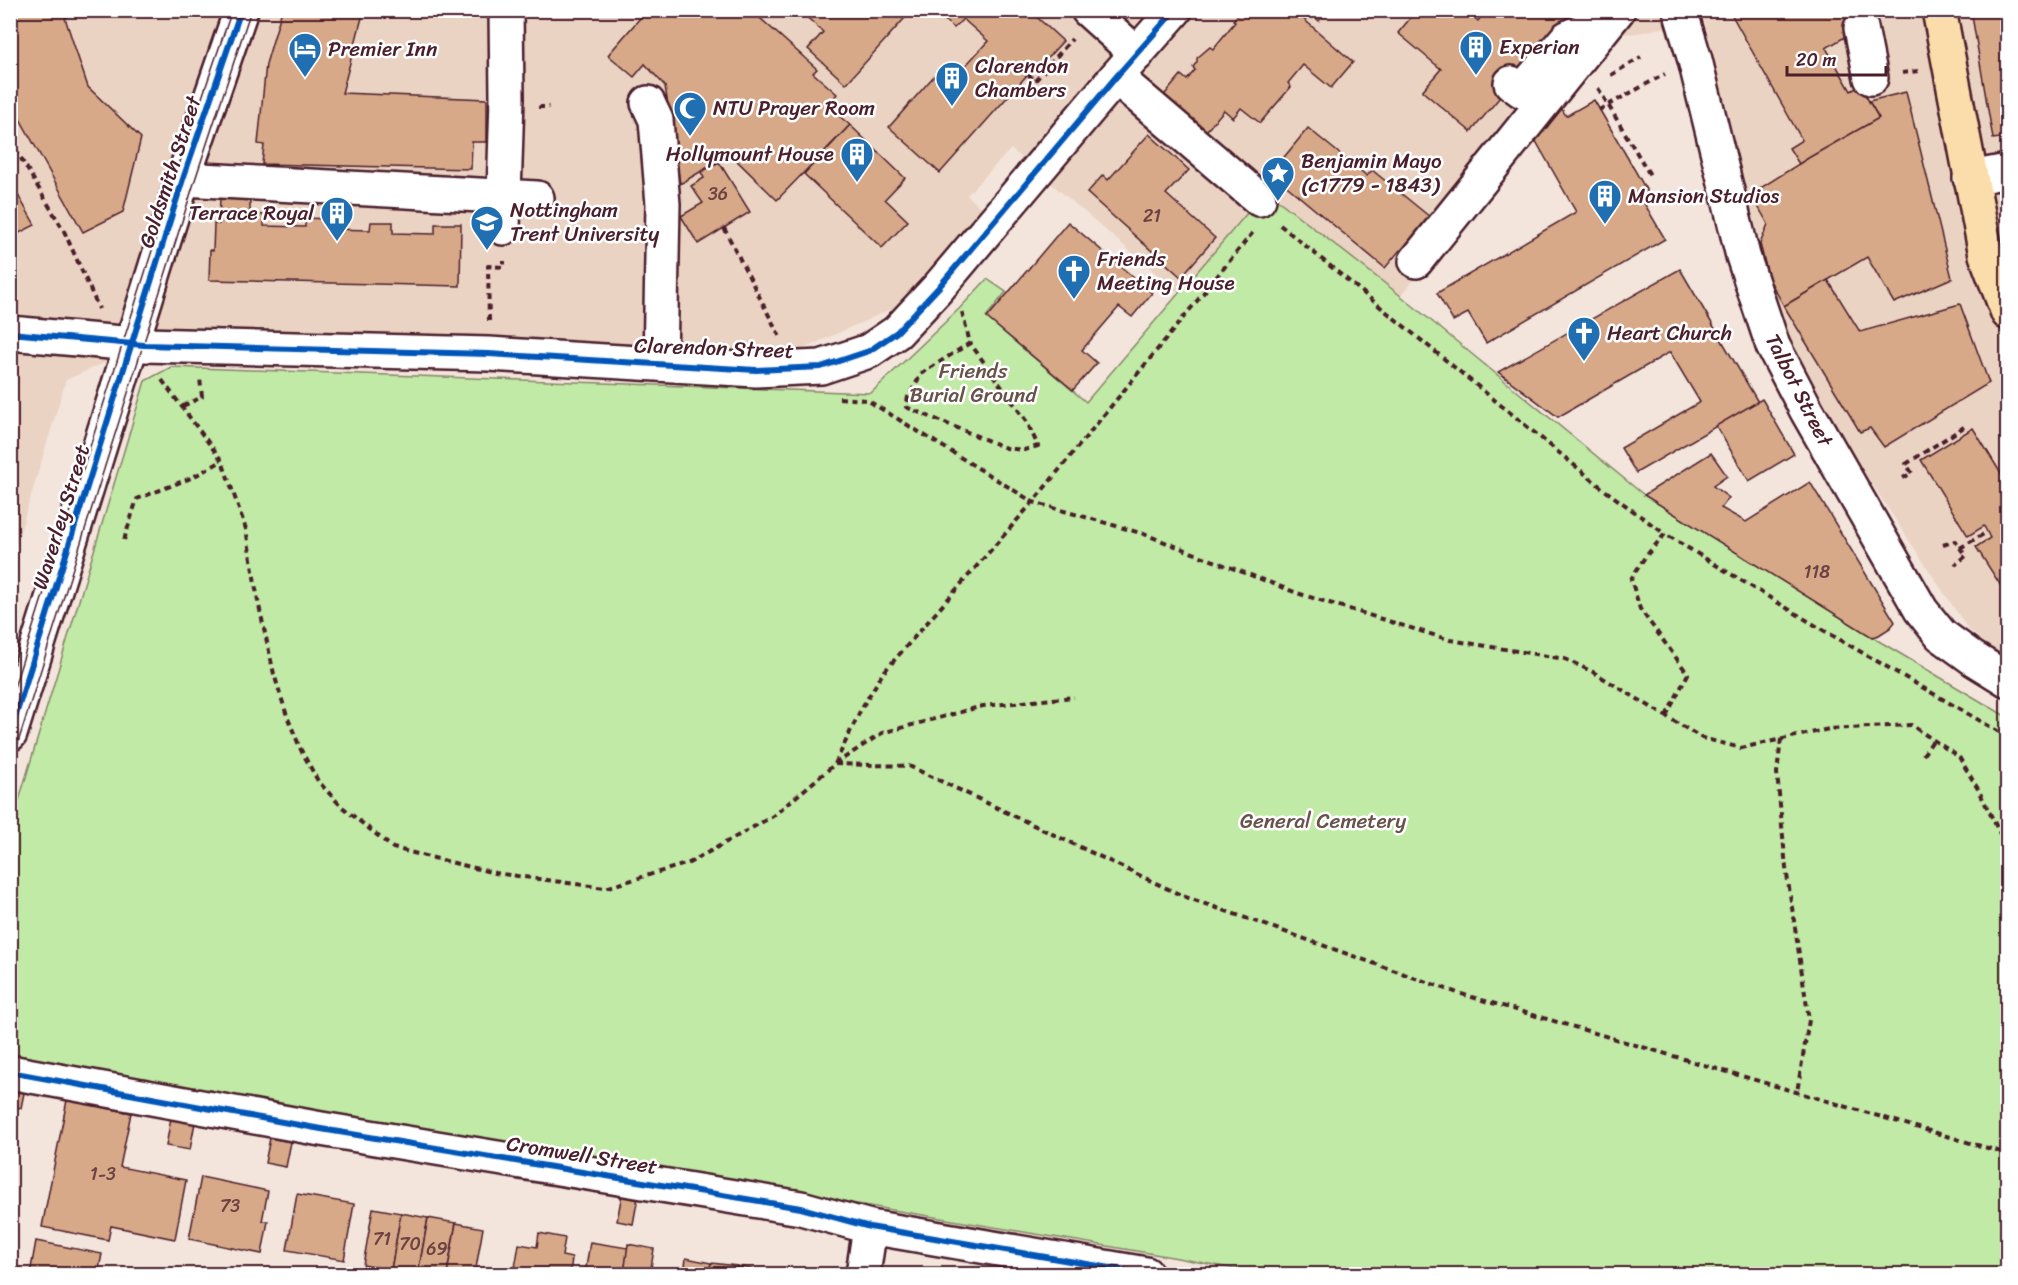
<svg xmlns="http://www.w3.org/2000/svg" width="2018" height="1285" viewBox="0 0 2018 1285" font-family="Sriracha,sans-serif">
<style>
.built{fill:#ebd3c3}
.green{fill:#c1eaa6;stroke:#868468;stroke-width:1.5}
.building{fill:#d7a989;stroke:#4a1f2b;stroke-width:1.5}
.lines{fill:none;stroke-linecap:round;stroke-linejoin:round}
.minor-casing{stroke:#4a1f2b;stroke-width:38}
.major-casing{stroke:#4a1f2b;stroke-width:38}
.path{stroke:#4a1f2b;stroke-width:4;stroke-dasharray:6 4.5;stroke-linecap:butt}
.minor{stroke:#fff;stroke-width:33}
.major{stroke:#faddab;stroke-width:33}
.tram{stroke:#4a1f2b;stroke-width:1.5}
.cycleway-casing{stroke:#fff;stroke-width:10}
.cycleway{stroke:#0057b8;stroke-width:6}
.labels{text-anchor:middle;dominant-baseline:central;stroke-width:5;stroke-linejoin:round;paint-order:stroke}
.number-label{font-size:18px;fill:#6d4242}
.poi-label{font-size:21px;fill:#4a1f2b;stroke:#fff;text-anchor:start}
.street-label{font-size:21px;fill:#4a1f2b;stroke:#fff}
.park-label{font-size:21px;fill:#68524a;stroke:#fff}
</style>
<rect width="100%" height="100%" fill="#f3e5dc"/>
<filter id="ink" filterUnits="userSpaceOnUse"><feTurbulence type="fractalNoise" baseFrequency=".0167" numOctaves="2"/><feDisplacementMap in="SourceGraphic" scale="12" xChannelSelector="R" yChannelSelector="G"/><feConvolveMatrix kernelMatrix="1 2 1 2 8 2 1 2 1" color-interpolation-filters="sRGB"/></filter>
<g filter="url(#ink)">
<path class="built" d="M11 11H2007V661L1968 629 1816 400 1781 326 1704 19 1638 33 1608 35 1401 296 1266 191 1179 293 1011 149 967 195 987 213 938 288 756 370 144 345 66 380 11 562Z"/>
<path class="green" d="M1266 191 1401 296 1644 495 1872 637 2007 717V1274H1262L1172 1257 394 1126 11 1058 10 830 145 381 171 367 871 393 960 308 987 279 1006 292 986 317 1086 402Z"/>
<g class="building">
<path d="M10 10H82L65 18 88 87 141 138 123 212 83 232 10 101Z"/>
<path d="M282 10H364L342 93 487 99V142H472L471 169 262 164 264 145 258 144 266 64Z"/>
<path d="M647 10H751L817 69 813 73 837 94 827 106 850 125 777 200 730 154 680 184 665 86 645 64 634 77 608 55Z"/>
<path d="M799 10H912L846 84 808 49 823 32Z"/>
<path d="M945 10H1029L1063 41 1039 67 1036 64 1028 74 940 173 889 127 934 76 946 87 988 41 963 19 954 28 940 16Z"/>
<path d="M1237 10H1293L1353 62 1331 88 1303 65 1288 83 1291 87 1260 123 1241 108 1233 118 1224 110 1203 135 1160 100 1181 75 1187 80 1195 70 1193 67 1197 62V58L1210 47 1213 49 1235 22 1233 20 1238 15Z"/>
<path d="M1307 10H1328L1319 21Z"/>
<path d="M1417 10H1466L1478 21 1487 10H1572L1471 132 1422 91 1441 69 1398 33Z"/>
<path d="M1729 10H1891L1826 48 1851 91 1860 86 1879 118 1799 164 1789 148 1802 140Z"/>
<path d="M1971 10H2002L2008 40V137L1993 139Z"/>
<path d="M1906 92 1952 278 1894 303 1867 257 1784 306 1769 279 1760 244 1768 224 1751 194 1810 157 1879 118 1869 101Z"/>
<path d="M1594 100 1651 198 1644 203 1665 239 1486 343 1468 313 1453 321 1437 293 1576 212 1533 136 1547 127 1542 118 1561 107 1566 116Z"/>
<path d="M850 125 905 178 885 199 908 221 882 248 804 174Z"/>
<path d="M1308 128 1367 176 1372 170 1435 221 1406 256 1400 250 1385 268 1271 173Z"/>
<path d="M1149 134 1189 170 1166 194 1215 238 1181 277 1087 193 1103 175 1108 180Z"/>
<path d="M719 162 750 212 698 244 681 216 703 203 691 186 704 178 701 172Z"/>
<path d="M10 181 35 225 19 233 10 247Z"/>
<path d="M220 197 250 198V214L264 215V226L305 227V218L330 219V229L370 230 371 222H393V233L435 234V224H461L460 286 209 280 210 250 213 251 214 224H219Z"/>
<path d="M1068 222 1152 293 1132 317 1119 307 1082 350 1097 363 1073 390 987 318Z"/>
<path d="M1680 269 1758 402 1636 473 1621 448 1700 402 1670 352 1558 417 1498 372Z"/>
<path d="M1828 280 1860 332 1960 304 1989 383 1884 447 1870 428 1860 432 1784 306Z"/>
<path d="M1762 399 1794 454 1749 481 1716 426Z"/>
<path d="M1973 428 2008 485V511L2002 515 2008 525V597L1976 547 1990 538 1984 526 1968 536 1921 460Z"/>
<path d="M1711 453 1727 476 1713 486 1729 498 1721 508 1746 522 1810 482 1895 622 1890 628 1879 635 1872 637 1644 495Z"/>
<path d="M10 1085 25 1088 21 1108 10 1106Z"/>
<path d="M67 1100 131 1113 120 1167 186 1180 175 1239 111 1226 108 1240 42 1227Z"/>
<path d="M171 1118 195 1122 190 1150 166 1146Z"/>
<path d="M270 1138 291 1142 286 1167 265 1163Z"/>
<path d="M201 1177 268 1191 262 1221H268L262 1254 189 1239Z"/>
<path d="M297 1194 354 1204 344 1260 287 1250Z"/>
<path d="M622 1194 638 1197 633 1224 617 1221Z"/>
<path d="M373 1208 401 1213 391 1270 363 1265Z"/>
<path d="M401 1213 428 1218 418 1274 391 1270Z"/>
<path d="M428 1218 456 1223 447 1274H418Z"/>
<path d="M456 1223 483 1228 475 1274H447Z"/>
<path d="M539 1233 565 1238 562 1256 572 1258 570 1274H514L519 1244 537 1247Z"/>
<path d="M36 1241 102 1254 98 1274H30Z"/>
<path d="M590 1242 628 1248 624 1274H585Z"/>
<path d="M628 1244 654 1249 650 1274H624Z"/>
<path d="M686 1258 711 1263 709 1274H684Z"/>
<path d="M711 1263 737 1266 735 1274H709Z"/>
<path d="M737 1266 761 1271V1274H735Z"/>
</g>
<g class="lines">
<defs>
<g id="minor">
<path d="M1088 10 1137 54"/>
<path d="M1680 10 1695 60 1743 256 1773 346 1807 411 1921 610 1941 635 1974 659 2008 680"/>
<path d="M1861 28 1871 78"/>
<path d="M1116 77 1259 199"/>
<path d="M1511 83 1522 91 1567 38 1607 18"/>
<path d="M648 103 656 120 663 204 660 364"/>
<path d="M1970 178 2008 171"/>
<path d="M183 179 537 198"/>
<path d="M503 228 507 98 506 10"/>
<path d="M1416 261 1618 10"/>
<path d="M10 333 144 345 489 354 756 370 821 367 869 351 897 332 938 288 1116 77 1175 10"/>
<path d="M10 734 183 179 241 10"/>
<path d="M10 1072 321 1129 801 1208 870 1227 1146 1274"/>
<path d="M863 1274 870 1227"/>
</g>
<path id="major" d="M1939 10 1986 255 2008 313"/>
</defs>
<use href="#minor" class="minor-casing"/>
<use href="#major" class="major-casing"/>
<g class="path">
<path d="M1902 73 1918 71"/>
<path d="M1028 74 1035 81 1072 39"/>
<path d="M1611 75 1641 57"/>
<path d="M1598 88 1650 175"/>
<path d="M540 109V107H549"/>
<path d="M1599 110 1665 74"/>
<path d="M10 140 64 231 99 309"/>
<path d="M1280 225 1606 491 1665 534"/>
<path d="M724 228 780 337"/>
<path d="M962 312 970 343 922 373 908 397 906 407 1006 448 1024 450 1038 446 1027 422 970 343"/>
<path d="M489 321 488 266 504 267V261"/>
<path d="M162 380 222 461 246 529 258 601 274 674 287 716 301 750 318 781 341 806 393 848 495 873 605 888 689 863 773 816 835 764 909 766 1183 896 1458 993 2008 1154"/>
<path d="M839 398 867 400 1033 502 1144 534 1297 593 1450 640 1565 659 1593 672 1702 738 1741 748 1829 729 1911 725 1959 757 1978 789 2008 850"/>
<path d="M183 406 202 397 200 378"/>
<path d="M1903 478 1912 473 1906 464 1964 427"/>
<path d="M124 540 137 499 191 478 222 461"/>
<path d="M1943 545 1955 541 1966 556 1955 565"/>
<path d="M1960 548 1987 532"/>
<path d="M1666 716 1688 674 1640 609 1631 579 1645 557 1665 534 1818 627 2008 737"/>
<path d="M1781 739 1777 773 1786 868 1809 1020 1797 1092"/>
<path d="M1923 755 1934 739"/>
<path d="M835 764 861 709 883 673 1033 502 1254 231"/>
<path d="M835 764 882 733 983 706 1074 697"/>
</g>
<use href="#minor" class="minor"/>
<use href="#major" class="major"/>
<g class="tram">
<path d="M10 700 180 162 232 10"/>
<path d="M10 768 195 180 251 10"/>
</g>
<defs>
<g id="cycleway">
<path d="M10 333 144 345 489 354 756 370 821 367 869 351 897 332 938 288 1116 77 1175 10"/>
<path d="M10 734 183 179 241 10"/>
<path d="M10 1072 321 1129 801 1208 870 1227 1146 1274"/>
</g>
</defs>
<use href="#cycleway" class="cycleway-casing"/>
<use href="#cycleway" class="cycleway"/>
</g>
</g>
<defs>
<symbol id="building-pin" viewBox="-11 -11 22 30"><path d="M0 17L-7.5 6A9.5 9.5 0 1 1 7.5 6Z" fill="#1f6fb2" stroke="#fff"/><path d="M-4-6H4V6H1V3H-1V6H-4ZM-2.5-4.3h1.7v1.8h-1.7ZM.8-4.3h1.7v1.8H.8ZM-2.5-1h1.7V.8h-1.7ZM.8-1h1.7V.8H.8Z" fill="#fff"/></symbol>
<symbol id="hotel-pin" viewBox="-11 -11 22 30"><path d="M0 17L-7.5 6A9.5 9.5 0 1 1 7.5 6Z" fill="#1f6fb2" stroke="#fff"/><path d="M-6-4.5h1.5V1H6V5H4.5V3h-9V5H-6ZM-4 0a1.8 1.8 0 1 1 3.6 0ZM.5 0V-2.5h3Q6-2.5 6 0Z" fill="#fff"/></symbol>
<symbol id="mosque-pin" viewBox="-11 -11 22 30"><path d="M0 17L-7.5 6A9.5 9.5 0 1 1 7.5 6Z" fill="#1f6fb2" stroke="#fff"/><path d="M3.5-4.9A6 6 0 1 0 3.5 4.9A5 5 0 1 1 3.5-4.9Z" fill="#fff"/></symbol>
<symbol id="sight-pin" viewBox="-11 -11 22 30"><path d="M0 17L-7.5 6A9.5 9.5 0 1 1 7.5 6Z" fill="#1f6fb2" stroke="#fff"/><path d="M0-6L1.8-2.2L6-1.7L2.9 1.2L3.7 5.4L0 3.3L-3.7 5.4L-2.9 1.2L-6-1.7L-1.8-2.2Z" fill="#fff"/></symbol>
<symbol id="university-pin" viewBox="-11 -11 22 30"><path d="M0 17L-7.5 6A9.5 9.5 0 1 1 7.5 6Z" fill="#1f6fb2" stroke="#fff"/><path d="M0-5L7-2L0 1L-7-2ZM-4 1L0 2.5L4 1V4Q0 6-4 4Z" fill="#fff"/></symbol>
<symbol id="church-pin" viewBox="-11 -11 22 30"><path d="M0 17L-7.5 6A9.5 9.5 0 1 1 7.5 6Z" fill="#1f6fb2" stroke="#fff"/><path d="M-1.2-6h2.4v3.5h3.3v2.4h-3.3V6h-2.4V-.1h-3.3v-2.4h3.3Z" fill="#fff"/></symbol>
</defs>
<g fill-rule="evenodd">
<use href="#building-pin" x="1457" y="28" width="38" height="52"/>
<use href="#hotel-pin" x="286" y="30" width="38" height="52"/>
<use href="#building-pin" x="933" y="59" width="38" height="52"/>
<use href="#mosque-pin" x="671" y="89" width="38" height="52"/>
<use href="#building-pin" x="838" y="135" width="38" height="52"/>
<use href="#sight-pin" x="1259" y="154" width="38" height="52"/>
<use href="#building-pin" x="1586" y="177" width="38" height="52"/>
<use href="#building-pin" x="318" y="194" width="38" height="52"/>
<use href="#university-pin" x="468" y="203" width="38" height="52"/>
<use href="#church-pin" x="1055" y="252" width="38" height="52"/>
<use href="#church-pin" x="1565" y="314" width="38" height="52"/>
</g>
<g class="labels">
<g class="number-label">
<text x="718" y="194">36</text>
<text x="1152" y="216">21</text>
<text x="1817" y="572">118</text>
<text x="103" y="1174">1-3</text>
<text x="230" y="1206">73</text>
<text x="382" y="1239">71</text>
<text x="410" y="1244">70</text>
<text x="437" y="1249">69</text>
</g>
<g class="poi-label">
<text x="1499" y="47">Experian</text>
<text x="328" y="49">Premier Inn</text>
<text x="975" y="66">Clarendon<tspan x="975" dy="24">Chambers</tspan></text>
<text x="713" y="108">NTU Prayer Room</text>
<text x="834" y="154" text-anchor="end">Hollymount House</text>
<text x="1301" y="161">Benjamin Mayo<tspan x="1301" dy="24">(c1779 - 1843)</tspan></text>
<text x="1628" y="196">Mansion Studios</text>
<text x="510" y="210">Nottingham<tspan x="510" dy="24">Trent University</tspan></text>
<text x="314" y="213" text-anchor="end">Terrace Royal</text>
<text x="1097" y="259">Friends<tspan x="1097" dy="24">Meeting House</tspan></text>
<text x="1607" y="333">Heart Church</text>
</g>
<g class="street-label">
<text transform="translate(170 172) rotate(-72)">Goldsmith Street</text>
<text transform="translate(714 348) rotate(2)">Clarendon Street</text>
<text transform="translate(1799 390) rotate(63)">Talbot Street</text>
<text transform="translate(61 517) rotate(-73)">Waverley Street</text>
<text transform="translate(582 1155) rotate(9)">Cromwell Street</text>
</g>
<g class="park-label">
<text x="973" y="371">Friends<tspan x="973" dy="24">Burial Ground</tspan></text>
<text x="1323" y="821">General Cemetery</text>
</g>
</g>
<rect width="2018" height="1285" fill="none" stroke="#fff" stroke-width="36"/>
<rect x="18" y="18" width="1982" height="1249" fill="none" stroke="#4a1f2b" stroke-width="2" filter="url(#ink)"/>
<path d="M1787 66v9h99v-9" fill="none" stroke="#4a1f2b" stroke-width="3"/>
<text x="1796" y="66" font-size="18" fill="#4a1f2b" stroke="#ffffff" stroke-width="4.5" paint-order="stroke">20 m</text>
</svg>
